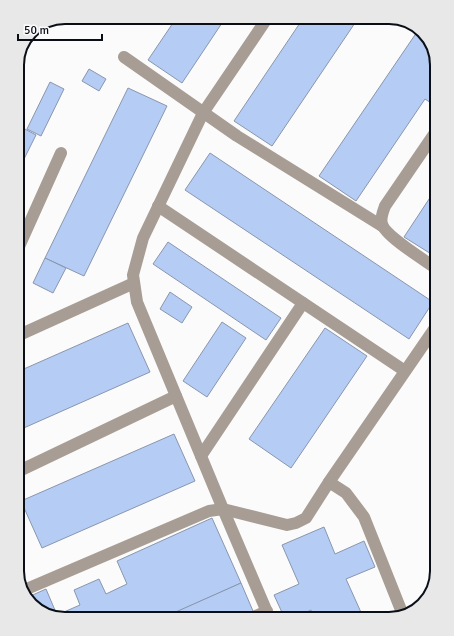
<svg xmlns="http://www.w3.org/2000/svg" width="454" height="636" viewBox="0 0 454 636" font-family="Signika,sans-serif">
<style>
.building{fill:#b5ccf5;stroke:#8996ae}
.lines{fill:none;stroke-linecap:round;stroke-linejoin:round}
.minor{stroke:#a79d94;stroke-width:12}
.rim{fill:none;stroke:#0a0f17;stroke-width:2}
</style>
<rect width="100%" height="100%" fill="#fbfbfb"/>
<g class="building">
<path d="M177 17H226L182 83 148 60Z"/>
<path d="M304 17H359L272 146 234 121Z"/>
<path d="M419 29 431 41 437 65V107L425 99 356 201 319 176Z"/>
<path d="M89 69 106 79 99 91 82 81Z"/>
<path d="M50 82 64 89 41 136 27 129Z"/>
<path d="M128 88 167 106 84 276 45 258Z"/>
<path d="M23 128 36 135 24 159 17 156V139Z"/>
<path d="M210 153 433 302 409 339 185 190Z"/>
<path d="M437 187V255L436 257 404 237Z"/>
<path d="M168 242 281 318 266 340 153 264Z"/>
<path d="M45 258 66 268 53 293 33 283Z"/>
<path d="M170 292 192 307 182 323 160 309Z"/>
<path d="M222 322 246 338 207 397 183 381Z"/>
<path d="M128 323 150 372 17 431V372Z"/>
<path d="M325 328 367 356 291 468 249 439Z"/>
<path d="M174 434 195 481 42 548 21 501Z"/>
<path d="M212 518 241 583 161 619H62L41 613 26 598 46 589 57 615 80 605 74 590 99 579 106 594 127 584 117 561Z"/>
<path d="M324 527 335 554 364 541 375 567 346 579 364 619H315L311 610 292 619H285L274 595 299 584 282 545Z"/>
<path d="M241 583 253 611 234 619H171L169 615Z"/>
</g>
<g class="lines">
<g class="minor">
<path d="M268 17 203 113 143 238 133 275 137 302 223 509 270 619"/>
<path d="M124 57 237 136 382 226"/>
<path d="M158 206 405 371"/>
<path d="M17 251 61 153"/>
<path d="M437 269C426 261 385 236 382 224 380 218 383 212 385 206L437 130"/>
<path d="M17 336 134 283"/>
<path d="M201 456 303 303"/>
<path d="M17 472 176 396"/>
<path d="M329 482 346 493 364 517 403 615"/>
<path d="M22 591 209 511 223 509 287 525 296 523 306 518 329 482 437 325"/>
<path d="M249 619 267 611"/>
</g>
</g>
<path d="M0 0H454V636H0ZM65 24H389A41 41 0 0 1 430 65V571A41 41 0 0 1 389 612H65A41 41 0 0 1 24 571V65A41 41 0 0 1 65 24Z" fill="#e8e8e9" fill-rule="evenodd"/>
<path class="rim" d="M65 24H389A41 41 0 0 1 430 65V571A41 41 0 0 1 389 612H65A41 41 0 0 1 24 571V65A41 41 0 0 1 65 24Z"/>
<path d="M18 34v6h84v-6" fill="none" stroke="#0a0f17" stroke-width="2"/>
<text x="24" y="34" font-size="12" fill="#0a0f17" stroke="#fbfbfb" stroke-width="3" paint-order="stroke">50 m</text>
</svg>
